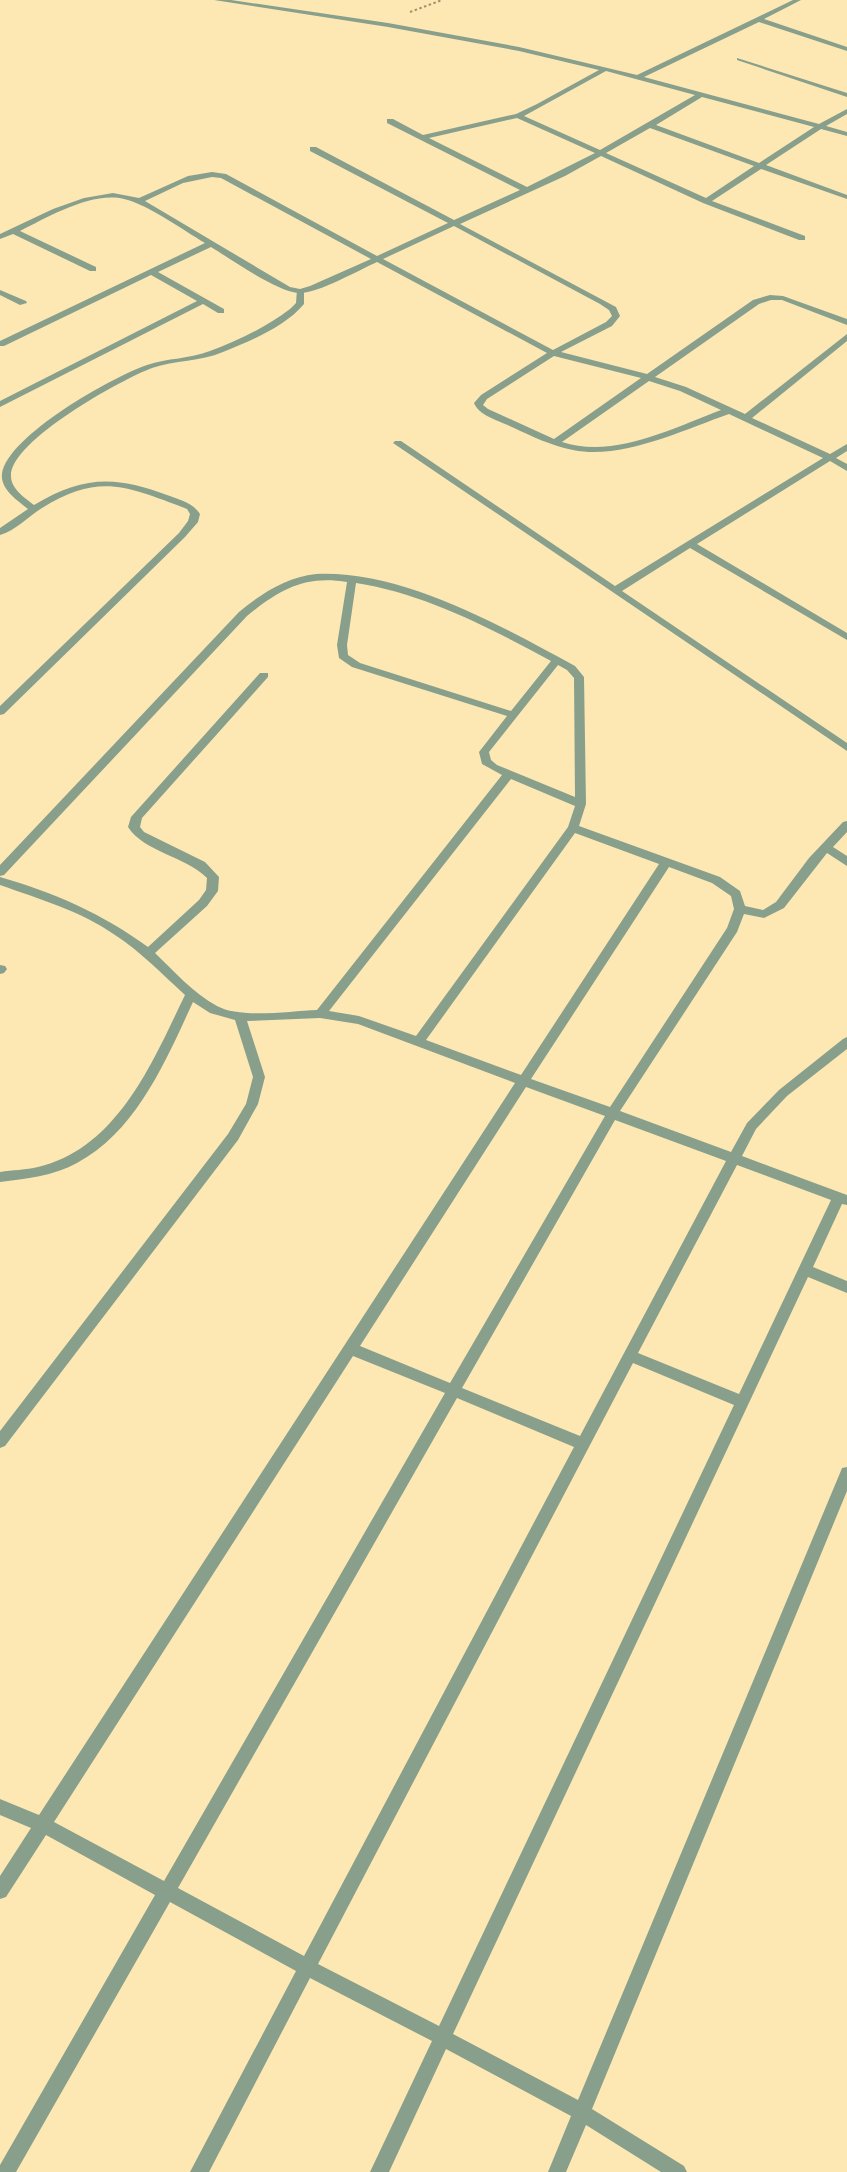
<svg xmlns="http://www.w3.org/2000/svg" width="847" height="2172" viewBox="0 0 847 2172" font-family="'Space Grotesk',sans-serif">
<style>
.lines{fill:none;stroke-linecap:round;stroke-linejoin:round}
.path{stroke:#a29269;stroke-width:2;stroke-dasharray:2.5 2.5;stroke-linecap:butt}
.service{fill:#88a08b;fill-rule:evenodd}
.minor{fill:#88a08b;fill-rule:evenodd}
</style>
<rect width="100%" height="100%" fill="#fde8b4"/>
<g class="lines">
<path class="path" d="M410 12 442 0"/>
<g class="service">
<path d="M297 289 304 291V304C285 327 250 341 223 352 200 362 175 360 152 368 122 379 10 441 11 476 11 489 25 498 34 505 82 476 115 475 167 495 180 500 192 502 200 514L198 522 185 537 4 714 0 715V706L179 533 188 521 190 514 187 509C128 487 100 472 42 508 29 516 15 531 0 535V528L28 509C18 501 0 489 2 474 7 436 112 377 147 365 167 358 190 359 210 351 238 341 266 327 290 309L296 303Z"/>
<path d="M316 574C403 570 501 626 575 666L584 677 586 804 579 826 720 877 740 891 745 906 763 910 776 902 809 858 843 822 847 821V832L833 847 847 856V866L827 853 784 908 764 918 744 914 737 932 620 1111 731 1152 747 1123 779 1090 843 1039 847 1037V1049L787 1096 756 1129 742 1156 847 1195V1205L842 1204 813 1267 847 1281V1293L808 1277 453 2034 578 2100 840 1473 842 1468 847 1467V1491L592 2109 684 2166 687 2172H661L586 2125 566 2172H548L571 2116 446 2049 389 2172H370L432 2041 310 1978 209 2172H190L296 1971 170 1902 16 2172H0V2165L155 1895 46 1835 6 1897 0 1899V1876L31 1828 0 1815V1799L39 1815 515 1083 358 1024 320 1018 247 1021 265 1077 258 1104 238 1140 5 1446 0 1448V1431L228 1134 246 1104 253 1077 235 1020 210 1013 193 1002C166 1060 137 1131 77 1163 53 1176 26 1179 0 1182V1172C12 1170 26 1170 38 1167 118 1148 153 1061 185 995 162 974 141 952 115 935 81 911 39 899 0 885V877C53 892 103 914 148 947L199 900 206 890 207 878C185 856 144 852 128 827L131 817 260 673H268V677L142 818 140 827 144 832 205 862 219 877 218 891 207 906 155 953C174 971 193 993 217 1006 241 1019 289 1011 317 1010L502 775 482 764 479 752 507 716 352 667 339 658 337 645 347 582C304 575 279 590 247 616L4 875 0 876V865L239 612C262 593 287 577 316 574ZM356 583C426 594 490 628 551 661L511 711 360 663 348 655 347 645ZM558 665 567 670 574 678 575 797 497 765 491 760 489 752ZM511 779 575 806 568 827 416 1036 359 1016 329 1011ZM575 833 659 864 521 1075 426 1040ZM669 867 712 883 731 896 734 909 727 928 610 1107 531 1079ZM526 1087 605 1116 450 1383 360 1346ZM615 1120 726 1161 580 1436 462 1388ZM737 1165 831 1200 739 1394 638 1353ZM353 1356 445 1393 164 1881 54 1822ZM633 1363 734 1405 439 2026 318 1964ZM457 1398 574 1447 304 1956 178 1888Z"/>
<path d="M0 965 5 966 7 969 4 973 0 974Z"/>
</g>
<g class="minor">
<path d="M214 0H231L388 23 519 47 637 75 793 0H801L764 19 847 47V51L759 22 644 77 819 124 847 109V114L826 126 847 132V136L821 129 766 165 847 195V199L761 169 712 201 805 236V240H799L703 203 601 156 565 176 460 224 616 307 620 316 612 326 561 352 647 374 753 300 770 295 783 296 847 319V325L782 300H771L759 304 655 377 686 387 745 414 847 334V341L752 418 830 454 847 444V451L836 458 847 464V471L830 461 697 544 847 633V640L690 548 622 591 847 743V751L393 443 395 441H401L615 586 823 458 729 414C683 430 622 460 573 450 552 446 531 436 512 427 500 421 479 416 474 403L481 395 547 353 377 262C359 270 317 294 299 293 277 292 231 259 211 247L158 272 224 309V313H218L203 304 0 407V401L197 301 151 275 4 346H0V341L205 243C183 230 149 205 124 199 92 191 48 217 20 231L96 267V271H90L13 234 0 239V234L53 209 84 198 113 193 139 198 188 176 212 172 226 174 377 256 448 223 310 151V147H316L454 220 520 190 387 123V119H393L423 135 516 114 537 104 599 70 519 51 388 27ZM606 71 695 95 600 150 524 116ZM702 97 814 127 759 163 656 125ZM517 118 595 153 527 187 429 138ZM650 128 754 166 706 198 606 153ZM212 177 221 178 371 259 310 286 300 289 290 287 145 201 183 183ZM454 226 600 304 609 310 612 316 606 322 553 350 383 259ZM554 356 641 378 554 439 488 409 483 405 487 399ZM649 381 680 391 721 410C673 428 614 459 562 442Z"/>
<path d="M737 58 847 93V97L737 60Z"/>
<path d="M0 290 26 301 27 303 20 305 0 295Z"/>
</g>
</g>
</svg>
